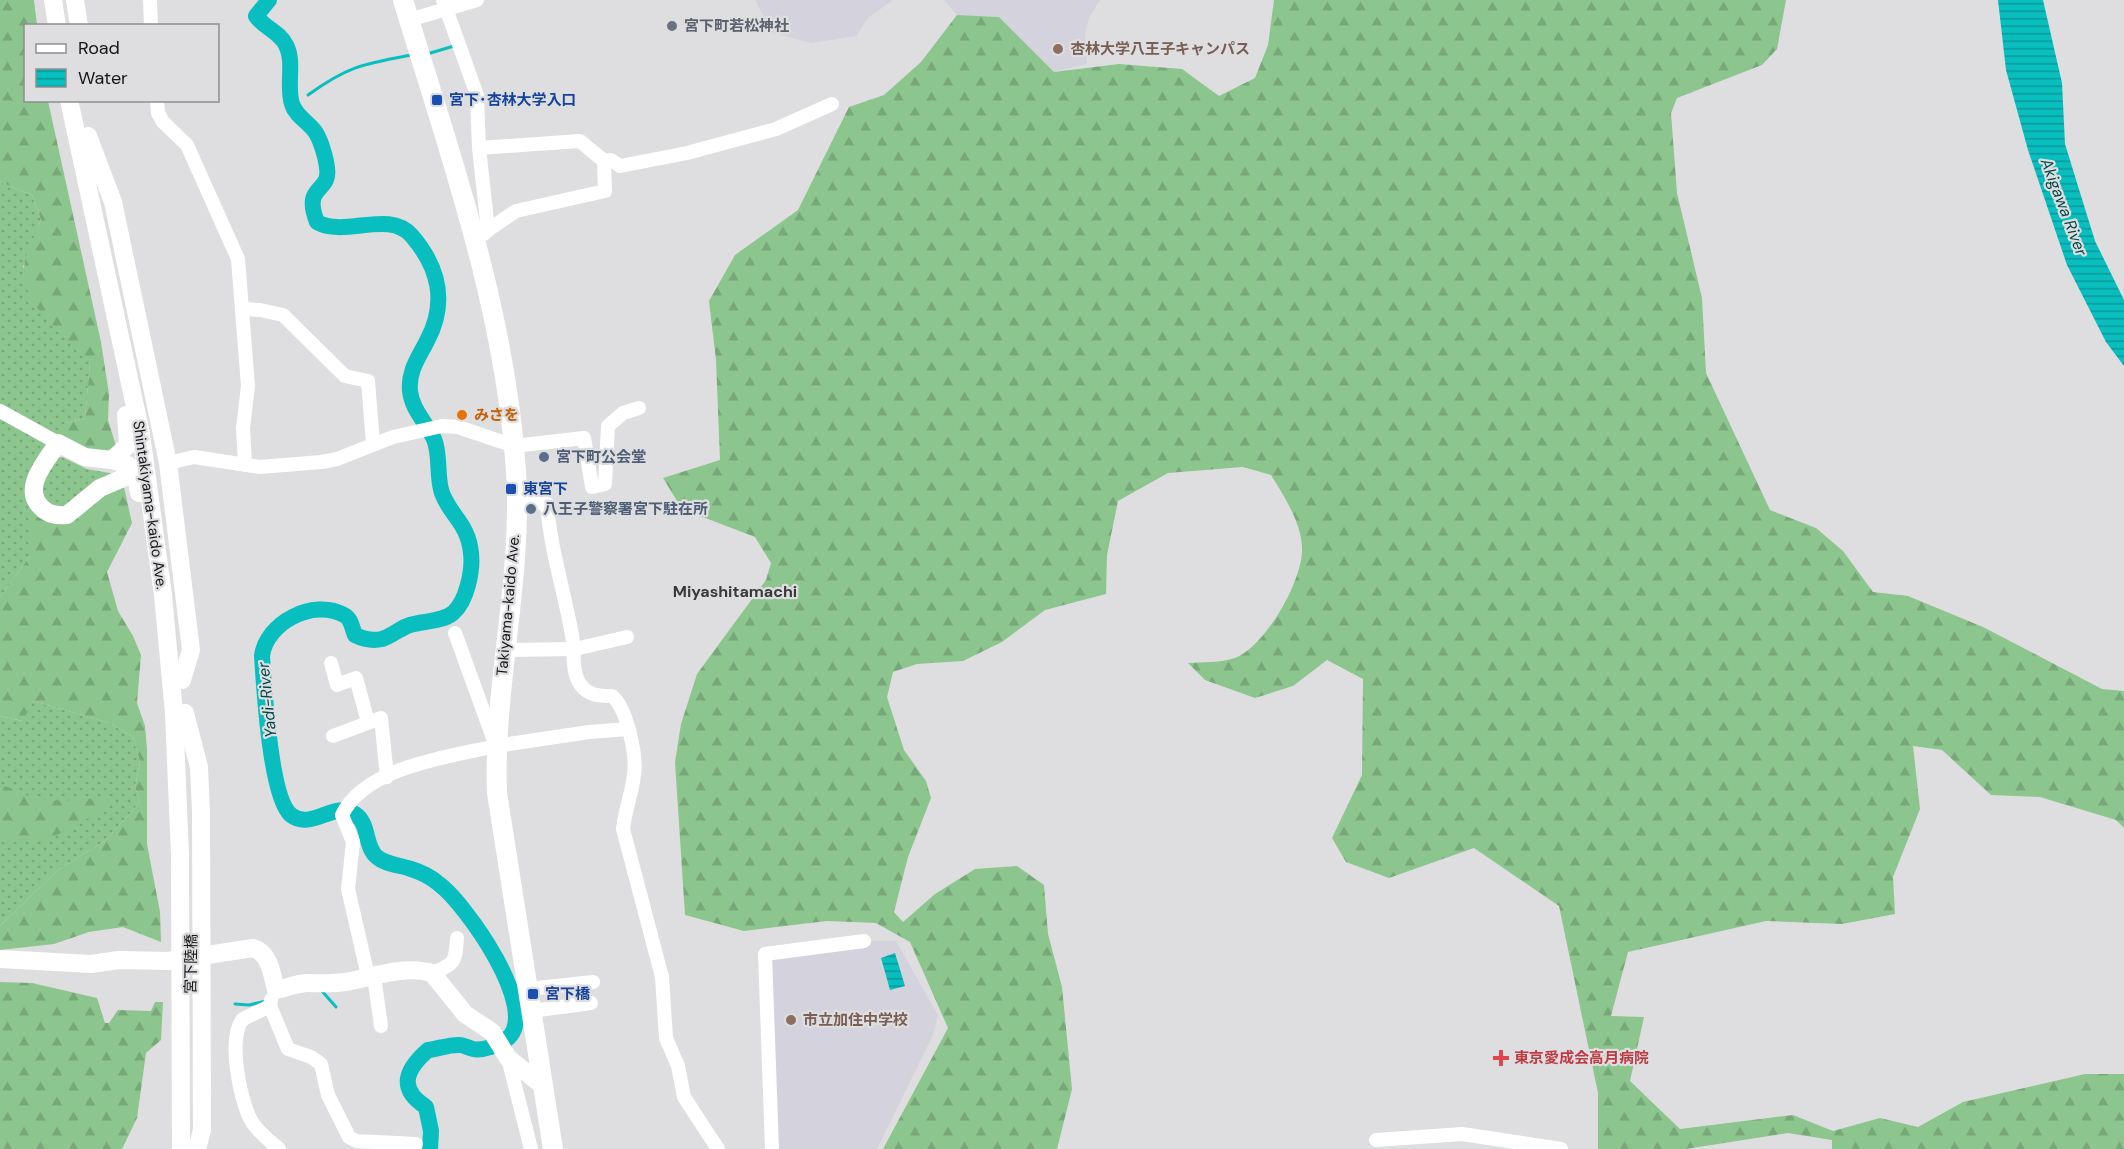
<svg xmlns="http://www.w3.org/2000/svg" width="2124" height="1149" viewBox="0 0 2124 1149" font-family="'DM Sans','Noto Sans JP',sans-serif">
<style>
.built{fill:#d4d3dd}
.grass{fill:url(#grass-dots)}
.forest{fill:url(#forest-firs)}
.water{fill:url(#water-rules)}
.lines{fill:none;stroke-linecap:round;stroke-linejoin:round}
.stream{stroke:#09bebe;stroke-width:3}
.river{stroke:#09bebe;stroke-width:16}
.minor{stroke:#fff;stroke-width:14}
.major{stroke:#fff;stroke-width:18}
.highway{stroke:#fff;stroke-width:20}
.worship-dot{fill:#6b7280;stroke:#dedee0;stroke-width:2}
.education-dot{fill:#8d6e63;stroke:#dedee0;stroke-width:2}
.transit-dot{fill:#1a4fb4;stroke:#dedee0;stroke-width:2}
.food-dot{fill:#e8710a;stroke:#dedee0;stroke-width:2}
.service-dot{fill:#5c6f8a;stroke:#dedee0;stroke-width:2}
.health-dot{fill:#e0444e;stroke:#dedee0;stroke-width:2}
.labels{text-anchor:middle;dominant-baseline:central;stroke-width:4.5;stroke-linejoin:round;paint-order:stroke}
.worship-label{font-size:15px;font-weight:bold;fill:#5b616d;stroke:#dedee0;text-anchor:start}
.education-label{font-size:15px;font-weight:bold;fill:#785e54;stroke:#dedee0;text-anchor:start}
.transit-label{font-size:15px;font-weight:bold;fill:#164399;stroke:#dedee0;text-anchor:start}
.food-label{font-size:15px;font-weight:bold;fill:#c56008;stroke:#dedee0;text-anchor:start}
.service-label{font-size:15px;font-weight:bold;fill:#4e5e75;stroke:#dedee0;text-anchor:start}
.street-label{font-size:15px;fill:#161617;stroke:#dedee0}
.health-label{font-size:15px;font-weight:bold;fill:#be3a42;stroke:#dedee0;text-anchor:start}
.water-label{font-size:16px;font-style:italic;fill:#004747;stroke:#dedee0}
.neighbourhood-label{font-size:16px;font-weight:bold;fill:#39393b;stroke:#dedee0}
</style>
<defs>
<pattern id="grass-dots" width="8" height="8" patternUnits="userSpaceOnUse" patternTransform="scale(1.5)"><rect width="8" height="8" fill="#8cc58d"/><path d="M2 2h.1M6 6h.1" fill="none" stroke="#78a879" stroke-width="1.8" stroke-linecap="round"/></pattern>
<pattern id="forest-firs" width="22" height="20" patternUnits="userSpaceOnUse" patternTransform="scale(1.5)"><rect width="22" height="20" fill="#8cc58d"/><path d="M5 1l3.5 6h-7zM16 11l3.5 6h-7z" fill="#78a879"/></pattern>
<pattern id="water-rules" width="6" height="5" patternUnits="userSpaceOnUse" patternTransform="scale(1.5)"><rect width="6" height="5" fill="#09bebe"/><path d="M0 2.5h6" fill="none" stroke="#099999"/></pattern>
</defs>
<rect width="100%" height="100%" fill="#dedee0"/>
<g class="built">
<path d="M755 0H893L868 18 856 36 812 43 773 33Z"/>
<path d="M944 0H1100L1089 18 1085 34 1087 64 1054 72 999 17 957 15Z"/>
<path d="M864 941H896L938 1015 933 1035 877 1149H772L769 952Z"/>
</g>
<g class="grass">
<path d="M0 182 32 195 41 220 23 267 90 363 85 418 65 423 25 490 30 508V556L0 597Z"/>
<path d="M62 457 87 469 115 474 65 510 45 502 41 480 56 458Z"/>
<path d="M33 701 110 723 133 737 140 762 135 787 140 802 105 841 59 869 0 926V716L22 721Z"/>
</g>
<g class="forest">
<path d="M0 0H34L37 25 26 26V100L48 101 101 342 109 394 108 420 116 446C94 462 74 445 54 433L65 423 85 418 90 363C66 334 24 311 24 269 24 254 36 234 41 220L32 195 0 182Z"/>
<path d="M1274 0H1786L1777 49 1762 65 1677 98 1671 113 1677 193 1702 298 1706 373 1770 510 1816 528 1843 551 1873 592 1908 596 1983 627 2102 689 2124 691V828L2116 820 2040 797 1991 795 1942 750 1913 746 1920 809 1893 877 1895 914 1842 924 1766 921 1628 952 1611 1016 1644 1017 1630 1081 1680 1129 1793 1115 1833 1131 1880 1118 1918 1127 1963 1102 2085 1074H2124V1149H1832V1140L1788 1133 1686 1149H1598V1093L1559 906 1474 848 1389 878 1346 862 1332 838 1362 775 1363 679 1327 660 1293 686 1255 698 1205 680 1188 663C1202 662 1221 663 1235 658 1265 647 1304 579 1302 547 1301 522 1284 496 1271 475L1243 467 1168 473 1118 501 1107 555 1106 594 1045 610 1002 642 963 661 917 664 893 672 887 697 904 750 926 781 931 798 908 857 894 912 903 922 935 894 975 869 1017 866 1044 885 1048 934 1062 987 1072 1089 1057 1149H883L948 1028 910 942 876 923 827 921 744 931 685 915 675 762 681 724 697 674 766 580 771 563 755 537 682 509 663 478 720 460 716 360 709 301 735 255 798 210 849 107 884 95 921 62 957 15 999 17 1054 72 1119 64 1182 69 1219 96 1255 78 1268 45Z"/>
<path d="M124 487 132 523 107 572 118 611 133 636 141 655 137 703 145 726 147 750V844L160 912 161 942 123 927 89 932 54 944 0 950V926L59 869 105 841 140 802 135 787 140 762 133 737 110 723 33 701 23 721 0 716V597L30 556V508L38 517 53 521 101 495Z"/>
<path d="M0 785C12 788 21 793 31 797 54 805 85 798 109 797L105 808C62 833 52 844 0 842Z"/>
<path d="M0 982 32 983 97 998 105 1023H109L118 1010 151 1011 155 1002H163L161 1040 146 1053 137 1118 122 1149H0Z"/>
</g>
<g class="water">
<path d="M1998 0H2043L2062 83 2065 144 2095 241 2124 300V366L2106 342 2067 265 2028 150 2006 70Z"/>
<path d="M895 953 905 986 890 990 881 958Z"/>
</g>
<g class="lines">
<g class="stream">
<path d="M427 54 454 46"/>
<path d="M308 95C348 66 363 64 411 55"/>
<path d="M322 991 336 1007"/>
<path d="M235 1004 249 1005 266 1001"/>
</g>
<path class="river" d="M269 0 256 16C264 28 279 31 286 45 295 62 286 85 292 104 296 117 309 122 316 133 321 141 326 158 327 168 331 193 302 184 317 222 345 238 389 209 412 236 440 269 447 303 427 341 419 357 408 371 410 391 412 410 426 422 434 439 441 456 436 476 442 493 451 517 468 523 471 553 473 570 467 601 453 613 442 622 423 621 410 625 400 628 392 636 382 639 373 641 363 639 355 635 352 628 351 618 344 615 313 598 266 623 262 656 264 685 270 798 291 815 311 831 335 800 355 814 370 824 364 846 377 857 386 865 401 865 411 869 421 872 431 877 439 884 465 903 542 1011 507 1039 498 1045 484 1051 473 1049 468 1048 464 1045 460 1045 450 1044 438 1049 428 1050 405 1070 398 1089 426 1107L431 1131 430 1149"/>
<g class="minor">
<path d="M150 0 151 26"/>
<path d="M443 0 477 95 479 148 488 230 484 234"/>
<path d="M409 20 477 0"/>
<path d="M157 100 158 113 163 122 187 145 238 259 248 386 243 428 245 465"/>
<path d="M479 148 580 141 604 161"/>
<path d="M488 230 516 211 605 191 604 161 611 160 620 166 687 153 776 129 832 104"/>
<path d="M242 309 260 310 283 315 345 376 368 381 373 443"/>
<path d="M0 411 58 443"/>
<path d="M168 463 194 457 260 467 321 462 337 459 393 437 442 426 458 427 514 446 584 438 592 487 605 484 608 426 623 413 639 408"/>
<path d="M517 503H547C550 548 564 590 572 635 575 651 571 671 580 684 588 696 600 696 612 696 627 708 637 756 634 775 632 793 625 810 623 829L662 977 666 1038 678 1066 684 1097 718 1149"/>
<path d="M505 650 575 649 627 637"/>
<path d="M331 663 337 685 356 678 368 722"/>
<path d="M333 736 381 718 387 777"/>
<path d="M496 746 589 732 628 729"/>
<path d="M432 973C456 963 455 963 457 938"/>
<path d="M368 976 348 889 353 842 342 815C365 767 448 757 496 746L455 633"/>
<path d="M374 976 381 1026"/>
<path d="M528 989 593 982"/>
<path d="M271 1000 270 1006 243 1019C227 1037 240 1102 252 1122 259 1133 270 1141 279 1149"/>
<path d="M270 1006 288 1049 311 1057 321 1064 328 1095 349 1137 356 1141 416 1144"/>
<path d="M531 1011 591 1003"/>
<path d="M508 1058 531 1149"/>
<path d="M1376 1140 1462 1134 1561 1149"/>
<path d="M772 1149 765 954 864 941"/>
</g>
<g class="major">
<path d="M53 0 57 26"/>
<path d="M75 0 79 26"/>
<path d="M69 100 141 434 163 595 174 713 180 855 181 1149"/>
<path d="M88 136 113 202 168 463 191 650 182 680"/>
<path d="M112 460 128 445 126 415"/>
<path d="M128 476 100 488 67 515C57 516 48 515 41 507 21 488 47 460 58 443L85 457 112 460 128 465 136 476 139 493"/>
<path d="M185 713 199 767 201 812 202 1130 197 1149"/>
<path d="M0 959 91 964 119 960 168 961 253 948C270 953 272 975 276 990 286 988 298 983 308 983 321 983 332 984 345 982 374 977 403 965 432 973L465 1014 492 1032 508 1058 542 1085"/>
</g>
<path class="highway" d="M403 0C450 155 505 308 516 471 523 579 493 686 497 793L553 1149"/>
</g>
<circle class="worship-dot" cx="672" cy="26" r="6"/>
<g class="education-dot">
<circle cx="1058" cy="49" r="6"/>
<circle cx="791" cy="1020" r="6"/>
</g>
<g class="transit-dot">
<rect x="431" y="94" width="12" height="12" rx="3"/>
<rect x="505" y="483" width="12" height="12" rx="3"/>
<rect x="527" y="988" width="12" height="12" rx="3"/>
</g>
<circle class="food-dot" cx="462" cy="415" r="6"/>
<g class="service-dot">
<circle cx="544" cy="457" r="6"/>
<circle cx="531" cy="509" r="6"/>
</g>
<path class="health-dot" d="M1498 1049h6v6h6v6h-6v6h-6v-6h-6v-6h6z"/>
<g class="labels">
<g class="worship-label">
<text x="684" y="26">宮下町若松神社</text>
</g>
<g class="education-label">
<text x="1070" y="49">杏林大学八王子キャンパス</text>
<text x="803" y="1020">市立加住中学校</text>
</g>
<g class="transit-label">
<text x="449" y="100">宮下･杏林大学入口</text>
<text x="523" y="489">東宮下</text>
<text x="545" y="994">宮下橋</text>
</g>
<g class="food-label">
<text x="474" y="415">みさを</text>
</g>
<g class="service-label">
<text x="556" y="457">宮下町公会堂</text>
<text x="543" y="509">八王子警察署宮下駐在所</text>
</g>
<g class="street-label">
<text transform="translate(150 505) rotate(82)">Shintakiyama-kaido Ave.</text>
<text transform="translate(508 605) rotate(-85)">Takiyama-kaido Ave.</text>
<text transform="translate(191 964) rotate(-89)">宮下陸橋</text>
</g>
<g class="health-label">
<text x="1514" y="1058">東京愛成会高月病院</text>
</g>
<g class="water-label">
<text transform="translate(2064 207) rotate(69)">Akigawa River</text>
<text transform="translate(267 700) rotate(-96)">Yadi-River</text>
</g>
<g class="neighbourhood-label">
<text x="735" y="591">Miyashitamachi</text>
</g>
</g>
<rect x="24" y="24" width="195" height="78" fill="#dedee0" stroke="#8e8e90" stroke-width="1.5"/>
<rect x="36" y="44" width="30" height="9" fill="#ffffff" stroke="#8e8e90" stroke-width="1.5"/>
<text x="78" y="54" font-size="18" fill="#161617">Road</text>
<rect x="36" y="69" width="30" height="18" fill="url(#water-rules)" stroke="#8e8e90" stroke-width="1.5"/>
<text x="78" y="84" font-size="18" fill="#161617">Water</text>
</svg>
